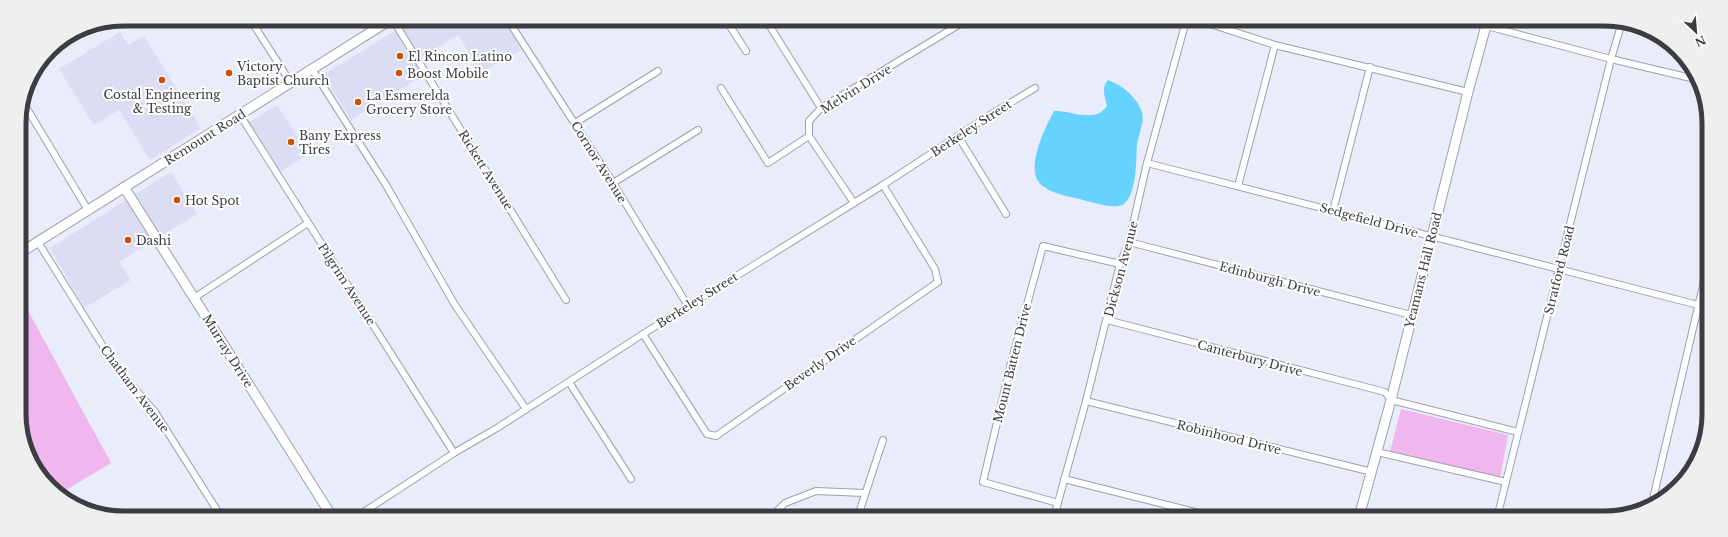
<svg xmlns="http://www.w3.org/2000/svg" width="1728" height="537" viewBox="0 0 1728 537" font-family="'Libre Baskerville',serif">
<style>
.built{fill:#dbdef3}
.green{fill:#f0b6ee}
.water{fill:#65d2ff}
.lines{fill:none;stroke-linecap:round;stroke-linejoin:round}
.street-casing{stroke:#9da0ad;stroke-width:8}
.secondary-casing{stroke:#9da0ad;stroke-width:11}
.street{stroke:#fff;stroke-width:6}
.secondary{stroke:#fff;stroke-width:9}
.poi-dot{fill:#d14d00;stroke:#fff;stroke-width:1.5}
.labels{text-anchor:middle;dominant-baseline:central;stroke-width:4;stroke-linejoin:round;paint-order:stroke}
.poi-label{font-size:12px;fill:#3c3c42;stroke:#fff;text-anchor:start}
.street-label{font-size:12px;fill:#3c3c42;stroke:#fff}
.rim{fill:none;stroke:#3c3c42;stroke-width:5}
</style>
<rect width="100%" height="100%" fill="#e9ecfa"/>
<g class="built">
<path d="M412 20H508L525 48 481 73 458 35 418 59 427 73 351 120 323 75Z"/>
<path d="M120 32 128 45 144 36 201 128 150 160 119 110 94 125 59 69Z"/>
<path d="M277 105 309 154 277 174 246 124Z"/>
<path d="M171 172 197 214 119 262 131 280 84 308 50 248Z"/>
</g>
<g class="green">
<path d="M20 296 111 463 61 493 45 483 21 434Z"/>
<path d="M1401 409 1508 435 1500 478 1390 452Z"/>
</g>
<path class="water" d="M1108 80C1123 86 1136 96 1142 112 1145 122 1138 135 1137 145 1136 159 1137 198 1122 205 1110 209 1094 202 1083 200 1070 196 1054 195 1043 186 1023 172 1045 128 1054 111 1071 110 1095 124 1107 106 1105 97 1101 87 1108 80Z"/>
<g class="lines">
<defs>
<g id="street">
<path d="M250 19 291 83"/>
<path d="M393 20 566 300"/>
<path d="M508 20 613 183 688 306"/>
<path d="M726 20 746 51"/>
<path d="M766 20 821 108"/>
<path d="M1201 21 1275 45 1468 92"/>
<path d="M1487 26 1611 59 1695 79"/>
<path d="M312 69 386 185 455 305 526 409"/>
<path d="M721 88 768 163 809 136"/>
<path d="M23 102 88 210"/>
<path d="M240 115 454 453"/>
<path d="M575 123 658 71"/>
<path d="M958 136 1006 214"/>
<path d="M1147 163 1706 307"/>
<path d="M613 183 698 130"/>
<path d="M1238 186 1275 45"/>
<path d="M854 203 809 136V121L821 108 965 21"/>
<path d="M1333 211 1370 67"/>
<path d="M38 242 116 367 155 412 220 515"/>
<path d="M1129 242 1411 315"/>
<path d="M194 298 308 223"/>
<path d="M1107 320 1385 392 1391 400 1403 403 1518 432"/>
<path d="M643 334 707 434 716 436 938 282 935 269 883 185"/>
<path d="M569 382 631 479"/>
<path d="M1086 401 1372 472"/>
<path d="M1377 452 1506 482"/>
<path d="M1064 479 1215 517"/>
<path d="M1058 503 983 482 1011 363 1043 246 1120 264"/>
<path d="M1652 503 1706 273"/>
<path d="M359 515 454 453 497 428 643 334 883 185 990 115 1035 88"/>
<path d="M772 516 785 503 816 491 865 493"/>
<path d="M858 516 883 440"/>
<path d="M1054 517 1086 401 1120 264 1129 242 1147 163 1186 21"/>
<path d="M1497 518 1611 59 1622 22"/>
</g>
<g id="secondary">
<path d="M124 187 331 515"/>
<path d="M20 253 390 20"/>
<path d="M1359 517 1391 400 1468 92 1487 22"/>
</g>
</defs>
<use href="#street" class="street-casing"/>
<use href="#secondary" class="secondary-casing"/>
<use href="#street" class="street"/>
<use href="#secondary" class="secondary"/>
</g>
<g class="poi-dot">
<circle cx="400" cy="56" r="4"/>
<circle cx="229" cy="73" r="4"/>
<circle cx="399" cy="73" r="4"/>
<circle cx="162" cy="80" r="4"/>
<circle cx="358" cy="102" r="4"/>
<circle cx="291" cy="142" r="4"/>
<circle cx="177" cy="200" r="4"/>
<circle cx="128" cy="240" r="4"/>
</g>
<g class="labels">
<g class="poi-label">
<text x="408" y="56">El Rincon Latino</text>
<text x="237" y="66">Victory<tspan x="237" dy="14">Baptist Church</tspan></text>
<text x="407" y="73">Boost Mobile</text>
<text x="162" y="94" text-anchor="middle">Costal Engineering<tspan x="162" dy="14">&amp; Testing</tspan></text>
<text x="366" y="95">La Esmerelda<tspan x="366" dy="14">Grocery Store</tspan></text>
<text x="299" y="135">Bany Express<tspan x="299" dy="14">Tires</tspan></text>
<text x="185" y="200">Hot Spot</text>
<text x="136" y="240">Dashi</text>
</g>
<g class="street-label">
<text transform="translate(856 89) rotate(-32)">Melvin Drive</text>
<text transform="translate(971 128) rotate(-33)">Berkeley Street</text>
<text transform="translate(205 137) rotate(-32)">Remount Road</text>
<text transform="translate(599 162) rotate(58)">Cornor Avenue</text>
<text transform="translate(486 170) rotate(58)">Rickett Avenue</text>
<text transform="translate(1369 220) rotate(15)">Sedgefield Drive</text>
<text transform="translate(1121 269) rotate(-75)">Dickson Avenue</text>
<text transform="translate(1423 270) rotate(-76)">Yeamans Hall Road</text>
<text transform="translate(1559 270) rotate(-76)">Stratford Road</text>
<text transform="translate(1270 279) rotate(15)">Edinburgh Drive</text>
<text transform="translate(347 284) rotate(57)">Pilgrim Avenue</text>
<text transform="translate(697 300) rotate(-32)">Berkeley Street</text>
<text transform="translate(228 351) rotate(58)">Murray Drive</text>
<text transform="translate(1250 358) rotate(15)">Canterbury Drive</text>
<text transform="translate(820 363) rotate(-35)">Beverly Drive</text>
<text transform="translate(1012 363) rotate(-76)">Mount Batten Drive</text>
<text transform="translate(135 389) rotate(53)">Chatham Avenue</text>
<text transform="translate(1229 437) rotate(14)">Robinhood Drive</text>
</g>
</g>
<path d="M0 0H1728V537H0ZM123 26H1605A97 97 0 0 1 1702 123V414A97 97 0 0 1 1605 511H123A97 97 0 0 1 26 414V123A97 97 0 0 1 123 26Z" fill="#efeff0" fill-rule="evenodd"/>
<path class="rim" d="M123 26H1605A97 97 0 0 1 1702 123V414A97 97 0 0 1 1605 511H123A97 97 0 0 1 26 414V123A97 97 0 0 1 123 26Z"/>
<g transform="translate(1696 32) rotate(154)" stroke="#ffffff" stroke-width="3" paint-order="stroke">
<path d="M0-3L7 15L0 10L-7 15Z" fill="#3c3c42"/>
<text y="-6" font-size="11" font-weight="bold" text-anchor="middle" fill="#3c3c42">N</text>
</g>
</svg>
